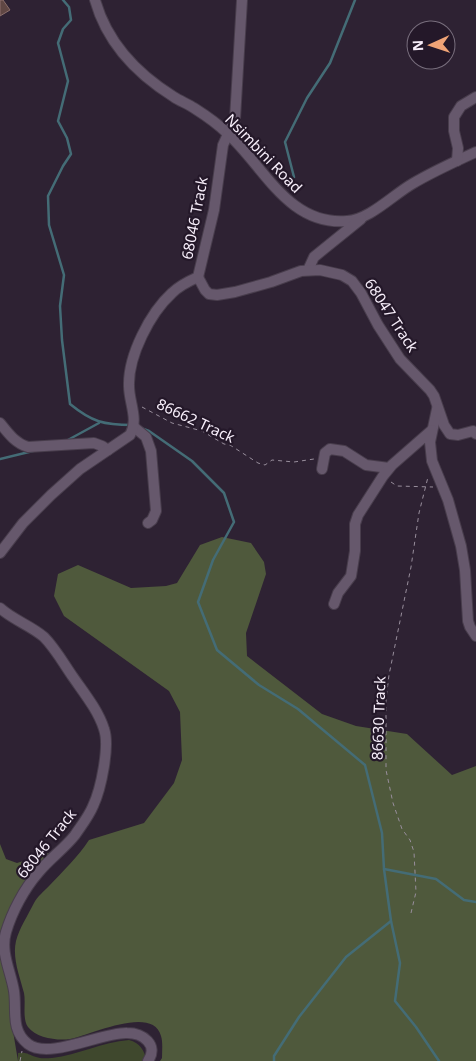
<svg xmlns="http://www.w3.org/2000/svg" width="476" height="1061" viewBox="0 0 476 1061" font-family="'Noto Sans',sans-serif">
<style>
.green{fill:#3f482d}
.forest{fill:#4f593c}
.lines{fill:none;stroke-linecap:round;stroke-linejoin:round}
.stream{stroke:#446c76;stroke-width:2.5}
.building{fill:#604744;stroke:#8b6f6c}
.minor-casing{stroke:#483d4c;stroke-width:12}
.path{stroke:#988e9c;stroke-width:1;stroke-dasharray:4 4;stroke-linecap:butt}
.minor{stroke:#66586c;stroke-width:10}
.labels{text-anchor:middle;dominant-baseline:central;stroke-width:4.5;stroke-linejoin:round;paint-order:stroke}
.street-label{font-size:15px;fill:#f7eefa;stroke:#241829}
</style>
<rect width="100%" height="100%" fill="#2e2233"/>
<path class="green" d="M129 1040C140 1043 144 1050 147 1061H18V1053C28 1052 28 1055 36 1057 41 1059 47 1058 52 1058 78 1055 102 1042 129 1040Z"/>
<g class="forest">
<path d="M222 537 251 543 264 562 266 574 246 633 247 656 322 714 356 726 407 734 452 775 476 766V1061H160L162 1058C162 1051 163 1042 161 1036 153 1004 88 1036 70 1039 58 1041 36 1038 28 1027 22 1019 26 1003 24 993 20 977 12 958 16 941 19 929 28 915 34 903 37 897 44 891 49 886 63 871 78 857 89 840L144 823 174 783 182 760 180 712 169 691 64 616 54 596 58 574 78 565 131 588 166 586 177 583 200 545Z"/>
<path d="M0 844 6 859 17 863 58 850 28 882 1 955 4 972 10 989 12 1025 18 1061H0Z"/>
</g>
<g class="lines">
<g class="stream">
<path d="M63 0 69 7 71 20 63 29 58 43 68 81 58 121 67 138 71 154 63 166 48 196 49 225 64 275 60 306 62 340 70 404C92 422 104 425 132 425"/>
<path d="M294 177 285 142 307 98 330 63 355 0"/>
<path d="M141 428 149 431 192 461 224 493 234 522 213 560 198 602 217 650 259 685 298 709 365 765 382 833 384 869 391 921 400 963 395 1001 416 1027 439 1061"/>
<path d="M66 441 99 423"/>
<path d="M0 459 33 451"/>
<path d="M384 869 436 879 464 900 476 902"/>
<path d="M274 1061V1056L299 1017 346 957 391 921"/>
</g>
</g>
<path class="building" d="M0 0H3L10 10 0 16Z"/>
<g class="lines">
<defs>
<g id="minor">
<path d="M95 0C107 43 137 74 174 97 180 101 188 104 194 108 205 115 218 124 227 133 264 166 288 226 347 221 369 220 393 195 412 184 432 172 454 162 476 152"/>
<path d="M457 161 458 148 454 131V117L461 106 476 97"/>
<path d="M308 270 314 257 361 219"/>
<path d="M198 277 205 290 209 294 217 295 235 292 271 282 301 271 320 270 342 275 352 281 361 293 378 325 400 359 430 390 434 396 444 425 450 434 458 435 473 431 476 434"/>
<path d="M437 409 430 442 432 461 448 500 461 546 465 570 468 621 470 627 476 636"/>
<path d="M0 423C8 433 15 443 28 447L94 443 102 446 108 450"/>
<path d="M134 427 146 437 151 451 156 511 152 520 148 523"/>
<path d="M322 469 325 453 330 449 344 451 366 465 389 468"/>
<path d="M0 553 23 523 51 495 80 469 130 435C139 419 129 403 129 386 128 356 150 313 172 293 179 286 189 281 198 277L214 210 223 145 235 119 242 0"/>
<path d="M334 604 338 593 351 576 355 551V524L358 515 383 476 392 465 432 430"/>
<path d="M0 608C13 620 30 625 44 637 55 648 64 664 73 677 84 693 98 710 104 729 110 746 101 789 93 806 89 816 81 826 75 835 64 849 49 859 38 873 24 889 12 912 6 932 0 952 11 972 14 991 17 1010 10 1030 28 1044 49 1060 102 1032 127 1033 143 1033 159 1045 148 1061"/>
</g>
</defs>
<use href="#minor" class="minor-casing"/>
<g class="path">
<path d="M142 407 172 423 202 431 224 444 230 445 258 463 265 465 272 460 294 462 314 459"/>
<path d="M391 482 397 486 433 487"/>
<path d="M411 913 416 892 414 852 410 840 402 829 393 803 386 770V699L389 675 411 567 419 513 428 477"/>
<path d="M20 1061 22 1051"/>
</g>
<use href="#minor" class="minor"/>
</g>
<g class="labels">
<g class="street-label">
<text transform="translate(264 153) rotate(46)">Nsimbini Road</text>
<text transform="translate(194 218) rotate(-79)">68046 Track</text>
<text transform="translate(392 315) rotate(57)">68047 Track</text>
<text transform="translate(196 420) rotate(25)">86662 Track</text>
<text transform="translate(378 718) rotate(-88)">86630 Track</text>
<text transform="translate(46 843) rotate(-51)">68046 Track</text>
</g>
</g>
<g transform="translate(431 45) rotate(267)"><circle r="24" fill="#241829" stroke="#786e7d"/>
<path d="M0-4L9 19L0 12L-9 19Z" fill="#efa376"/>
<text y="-8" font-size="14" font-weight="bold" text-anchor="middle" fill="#f7eefa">N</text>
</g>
</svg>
